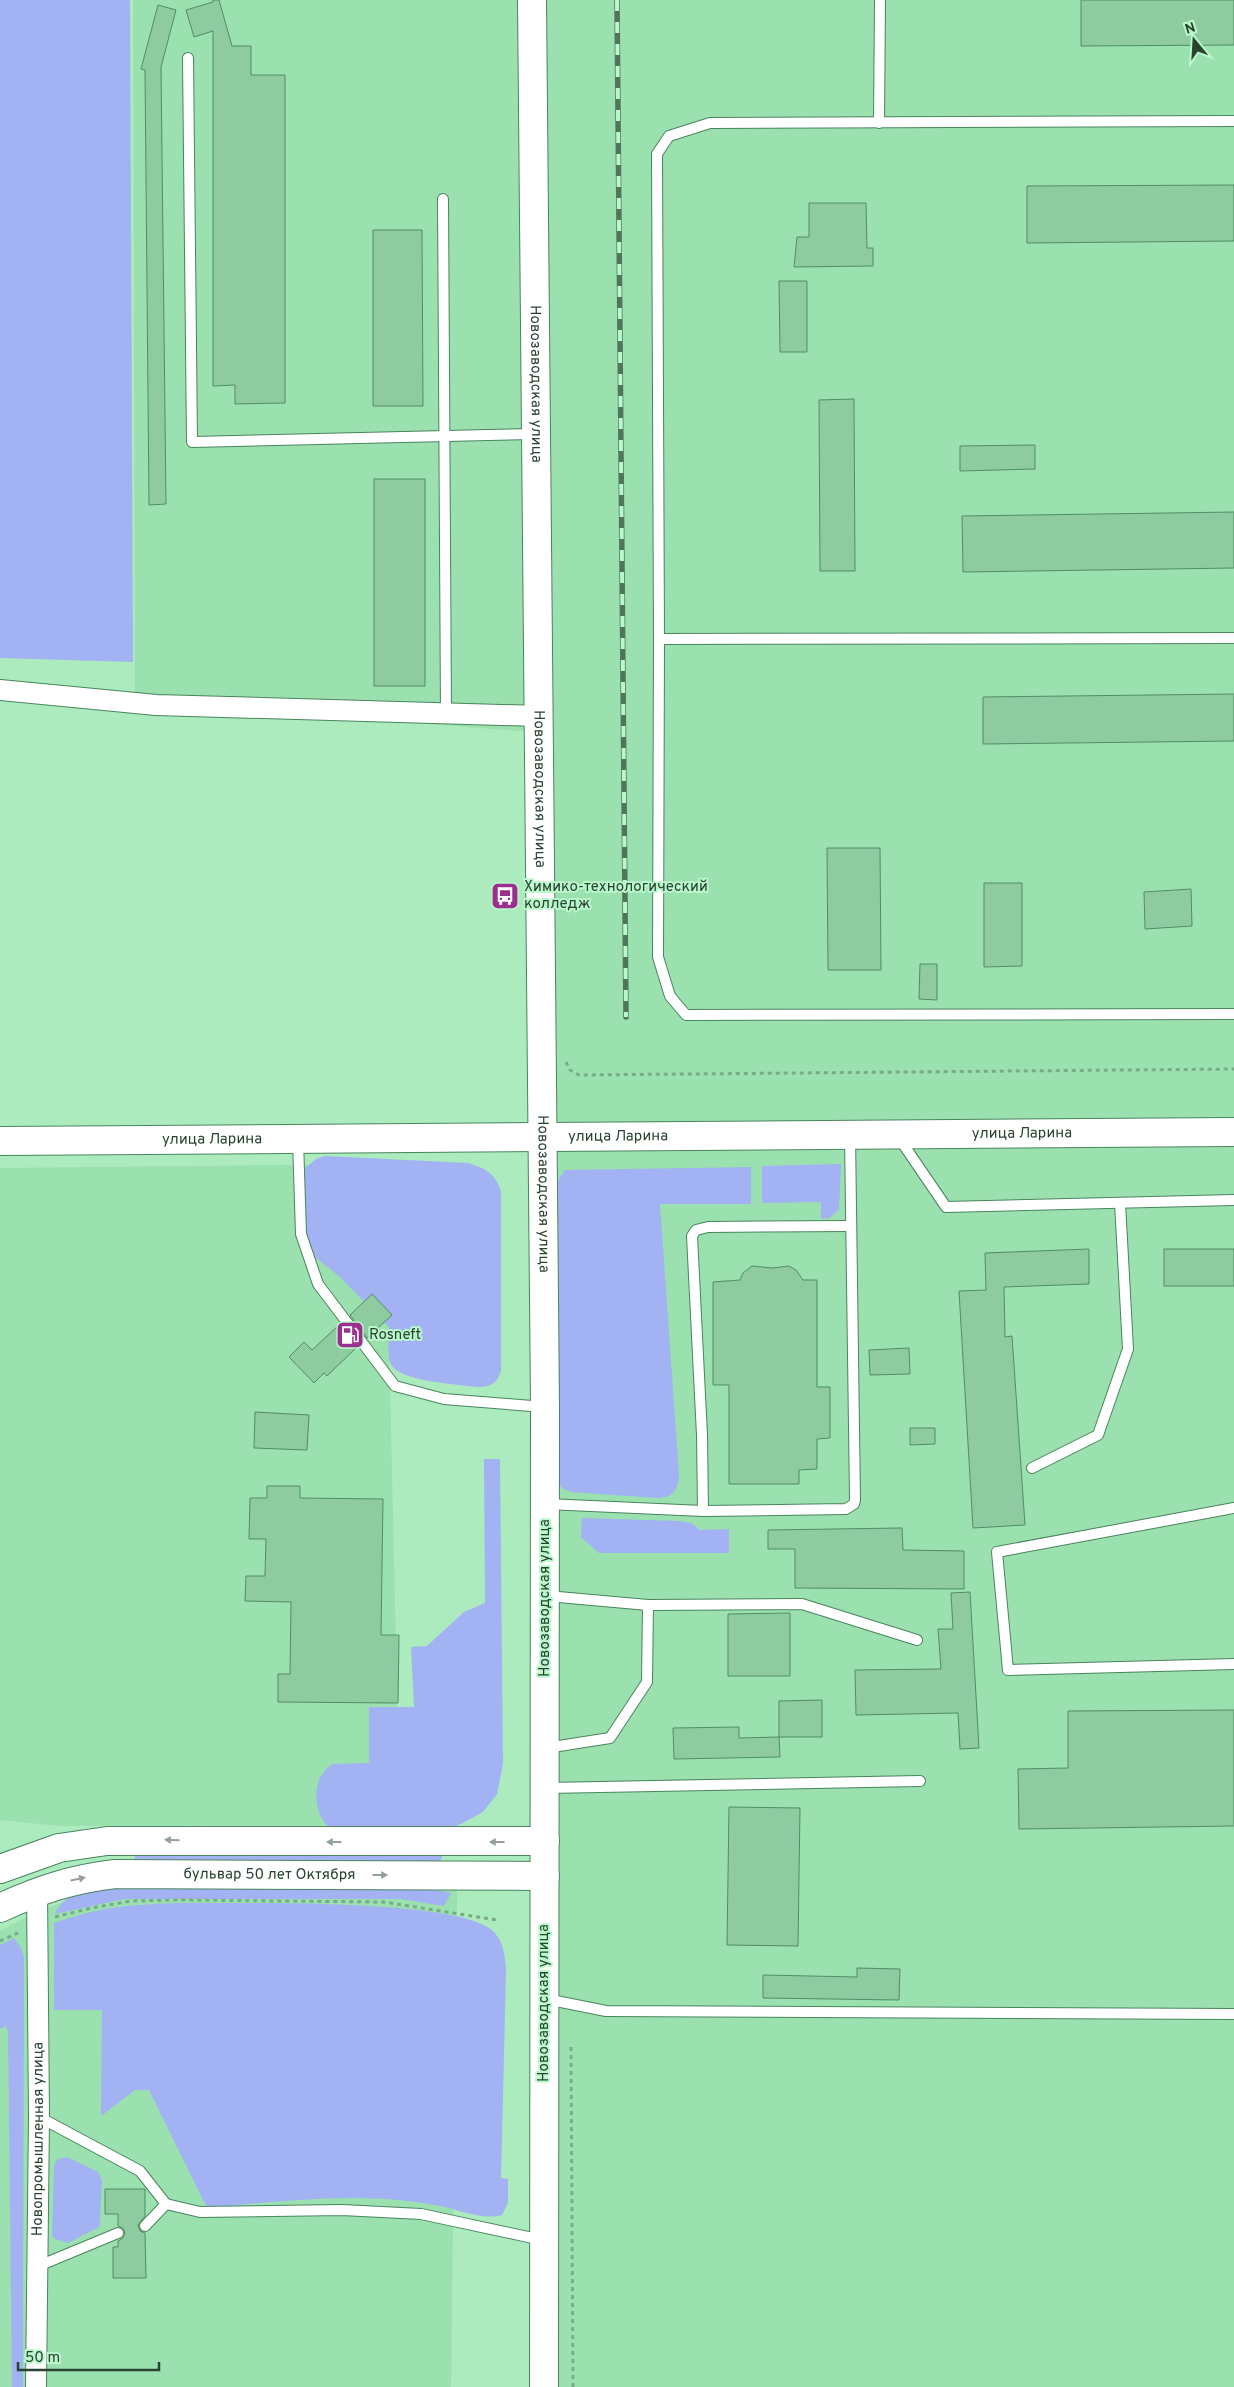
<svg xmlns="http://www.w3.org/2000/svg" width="1234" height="2387" viewBox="0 0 1234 2387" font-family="Overpass,sans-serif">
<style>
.built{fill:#9be0af}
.green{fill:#a2b2f2}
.building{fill:#8ecba0;stroke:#518d64}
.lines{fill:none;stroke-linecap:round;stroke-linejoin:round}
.lane-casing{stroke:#49855d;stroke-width:12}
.street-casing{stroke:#49855d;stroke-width:22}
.secondary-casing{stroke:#49855d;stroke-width:30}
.primary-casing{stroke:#49855d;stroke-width:30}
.path{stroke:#7aab88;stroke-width:3;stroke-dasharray:4 4;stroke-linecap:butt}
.lane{stroke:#fff;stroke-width:10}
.street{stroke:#fff;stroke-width:20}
.secondary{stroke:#fff;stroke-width:28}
.primary{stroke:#fff;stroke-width:28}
.rail-casing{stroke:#50755b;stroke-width:5.5}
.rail{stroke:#b9f8cb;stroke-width:4;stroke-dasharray:11;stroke-linecap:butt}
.oneway{fill:#94a198}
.labels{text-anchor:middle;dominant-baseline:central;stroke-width:4;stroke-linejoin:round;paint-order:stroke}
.street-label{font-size:15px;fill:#294331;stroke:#b9f8cb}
.poi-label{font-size:15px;fill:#294331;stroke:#b9f8cb;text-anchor:start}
</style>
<rect width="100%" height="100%" fill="#acebbe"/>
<g class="built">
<path d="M133 0H527L533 732 135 702Z"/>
<path d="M533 0H1234V2387H545Z"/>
<path d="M385 1164 400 1825 59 1826 0 1820V1168Z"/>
<path d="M324 1881 457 1890 451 2387H0V1931L40 1910 108 1887Z"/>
</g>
<g class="green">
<path d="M0 0H130L133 662 0 658Z"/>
<path d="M325 1156 468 1163C485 1168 495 1173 501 1191V1371C497 1384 490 1387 477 1387 458 1384 396 1382 390 1362 387 1352 389 1337 389 1327L340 1277 310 1253 298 1227 304 1169 316 1159Z"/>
<path d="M841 1164 839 1210 829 1218 821 1219V1202L762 1203V1166Z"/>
<path d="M751 1167V1204H660L679 1475C679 1489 672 1498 658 1498L571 1492 562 1488 557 1481 554 1192 557 1182 565 1170Z"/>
<path d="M484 1459H500L503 1764 497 1794 483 1812 461 1824 450 1828H329C312 1810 311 1779 332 1764L369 1763V1707H414L411 1647 427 1646 464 1612 485 1603Z"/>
<path d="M582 1518 679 1521 691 1523 700 1530 729 1529V1553H599L581 1537Z"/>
<path d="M136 1852H442L443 1855 439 1863H137L134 1860Z"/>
<path d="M401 1883 451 1893 444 1906 400 1899H124L55 1914C63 1892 90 1891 110 1886Z"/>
<path d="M176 1903C231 1904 461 1897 494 1932 504 1943 505 1956 506 1970L501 2178 508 2179V2203L502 2215C482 2221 455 2208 435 2205 359 2191 283 2201 207 2208L149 2090H135L101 2116 102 2010H54V1923C99 1907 128 1905 176 1903Z"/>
<path d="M14 1938 21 1948 24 1957 23 2387H12L8 2032 6 2026 0 2029V1945Z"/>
<path d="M67 2157 98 2172 102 2180 100 2224 99 2227 68 2243 55 2239 52 2235 54 2165 58 2159Z"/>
</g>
<g class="building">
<path d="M213 0H219L232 46H251V75H285V403L235 404V385L213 386V31L194 37 186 10 213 2Z"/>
<path d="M1081 0H1234V45L1081 46Z"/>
<path d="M158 5 176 10 161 67 166 504 149 505 145 70 141 69Z"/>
<path d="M1234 185V241L1027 243V186Z"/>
<path d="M809 203H866L867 248H873V266L794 267 797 237H809Z"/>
<path d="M373 230H422L423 406H373Z"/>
<path d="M779 281H807V352H780Z"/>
<path d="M854 399 855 571H820L819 400Z"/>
<path d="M1035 445V469L960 471V446Z"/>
<rect x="374" y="479" width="51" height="207"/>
<path d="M1234 512V568L963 572 962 516Z"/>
<path d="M1234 694V741L983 744V697Z"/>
<path d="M827 848H880L881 970H828Z"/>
<path d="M984 883H1022V966L984 967Z"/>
<path d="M1191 889 1192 926 1145 929 1144 892Z"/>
<path d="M920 964H937V1000L919 999Z"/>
<path d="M1089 1249V1284L1004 1287 1005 1337 1012 1336 1025 1525 973 1528 959 1291 986 1290 985 1253Z"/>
<rect x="1164" y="1249" width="70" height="37"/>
<path d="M752 1266 773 1268 789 1266 796 1270 803 1280H817V1387H830V1438L817 1439V1469L799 1470V1484H729V1385H713V1282L740 1280 743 1273Z"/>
<path d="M372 1294 392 1315 367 1338 350 1315Z"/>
<path d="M340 1324 357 1347 327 1376 324 1373 314 1383 289 1357 304 1342 312 1350Z"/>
<path d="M909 1348 910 1374 870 1375 869 1350Z"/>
<path d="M255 1412 309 1415 307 1450 254 1448Z"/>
<path d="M910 1428H935V1444L910 1445Z"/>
<path d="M267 1486H300V1498L383 1499 381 1635H399L398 1703 278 1702V1674H290L291 1602 245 1601 246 1576H265L266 1539H249L250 1498H267Z"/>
<path d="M902 1528 903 1550 964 1551V1589L795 1588V1549H768V1530Z"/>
<path d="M970 1592 979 1748 960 1749 958 1713 856 1715 855 1670 941 1669 938 1629H953L951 1593Z"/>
<path d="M790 1613V1676H728V1614Z"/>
<path d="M822 1700V1737H779V1701Z"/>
<path d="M1234 1710V1826L1019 1829 1018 1769 1068 1768V1711Z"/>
<path d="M739 1727V1738L779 1737 780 1757 674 1759 673 1728Z"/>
<path d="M729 1807 800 1808 798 1946 727 1945Z"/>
<path d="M857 1968 900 1969 899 2000 763 1998V1975L857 1977Z"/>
<path d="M105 2189H145V2216L138 2225 140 2231 145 2233 146 2278H113V2247H118V2241L123 2238 125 2233 123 2228 118 2226V2214H105Z"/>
</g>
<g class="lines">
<defs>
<g id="lane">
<path d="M188 58 192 442 534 434"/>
<path d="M1234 121 710 123 669 136 657 154 659 639 658 957 670 996 686 1015 1234 1014"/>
<path d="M879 123 880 0"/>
<path d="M443 199 446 713"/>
<path d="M659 639 1234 638"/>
<path d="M899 1138 946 1207 1234 1200"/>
<path d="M298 1140 301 1234 318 1284 395 1386 444 1399 544 1407"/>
<path d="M1032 1468 1098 1435 1128 1349 1120 1203"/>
<path d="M546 1504 703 1511 702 1435 692 1236 696 1230 708 1227 851 1226"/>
<path d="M1234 1508 997 1552 1008 1670 1234 1664"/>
<path d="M703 1511 846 1509 854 1504 855 1500 850 1135"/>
<path d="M648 1605 802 1604 917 1640"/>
<path d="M546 1748 610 1738 647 1682 648 1605 547 1596"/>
<path d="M546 1788 920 1781"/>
<path d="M546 1999 606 2011 1234 2014"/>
<path d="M39 2117 140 2171 166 2204 145 2226"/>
<path d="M166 2204 200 2212 342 2210 421 2214 542 2240"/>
<path d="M36 2267 118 2233"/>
</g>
<g id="street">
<path d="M0 690 156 705 539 716"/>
<path id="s1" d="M36 2387 39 2117 37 1891"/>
</g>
<g id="secondary">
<path id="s2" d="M0 1141 1234 1132"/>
</g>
<g id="primary">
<path id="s3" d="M532 0 545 1407 544 2387"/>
<path d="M0 1869 59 1848 107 1841H545"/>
<path id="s4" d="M0 1908C39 1890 72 1879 115 1874L545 1876"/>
</g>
</defs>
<use href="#lane" class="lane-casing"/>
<use href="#street" class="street-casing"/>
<use href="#secondary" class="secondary-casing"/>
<use href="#primary" class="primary-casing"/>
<g class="path">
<path d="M566 1062 570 1070 579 1075 1234 1069"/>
<path d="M55 1917 91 1908 131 1901 179 1900 384 1902 497 1920"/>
<path d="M0 1941 20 1932"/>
<path d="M571 2047 573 2387"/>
</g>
<use href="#lane" class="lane"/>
<use href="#street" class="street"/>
<use href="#secondary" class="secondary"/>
<use href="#primary" class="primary"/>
<defs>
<path id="rail" d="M617 0 626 1017"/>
</defs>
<use href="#rail" class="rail-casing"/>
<use href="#rail" class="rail"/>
</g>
<defs><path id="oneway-solid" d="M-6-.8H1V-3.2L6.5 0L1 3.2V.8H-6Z" transform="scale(1.25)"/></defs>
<g class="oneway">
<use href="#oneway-solid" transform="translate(172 1840) rotate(-179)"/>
<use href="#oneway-solid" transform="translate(334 1842) rotate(180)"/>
<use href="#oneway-solid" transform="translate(497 1842) rotate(180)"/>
<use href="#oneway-solid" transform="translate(380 1875)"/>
<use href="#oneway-solid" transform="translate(78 1879) rotate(-12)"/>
</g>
<defs>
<symbol id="bus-square" viewBox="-11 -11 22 22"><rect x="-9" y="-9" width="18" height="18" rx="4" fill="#9b2e8e" stroke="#b9f8cb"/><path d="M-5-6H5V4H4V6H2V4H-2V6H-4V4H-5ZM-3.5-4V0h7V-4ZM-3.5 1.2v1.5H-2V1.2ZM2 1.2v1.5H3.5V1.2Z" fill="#fff"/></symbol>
<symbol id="fuel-square" viewBox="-11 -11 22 22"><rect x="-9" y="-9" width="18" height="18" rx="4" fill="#9b2e8e" stroke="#b9f8cb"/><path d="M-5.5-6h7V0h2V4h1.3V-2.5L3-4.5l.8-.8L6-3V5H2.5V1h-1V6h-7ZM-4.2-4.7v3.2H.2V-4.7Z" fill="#fff"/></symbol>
</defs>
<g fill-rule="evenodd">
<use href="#bus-square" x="489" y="880" width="32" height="32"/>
<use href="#fuel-square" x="334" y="1319" width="32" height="32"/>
</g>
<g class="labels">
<g class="street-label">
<text stroke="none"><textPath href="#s3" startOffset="384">Новозаводская улица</textPath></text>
<text stroke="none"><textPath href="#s3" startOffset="789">Новозаводская улица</textPath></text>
<text stroke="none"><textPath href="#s2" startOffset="1022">улица Ларина</textPath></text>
<text stroke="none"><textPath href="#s2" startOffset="618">улица Ларина</textPath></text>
<text stroke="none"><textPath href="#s2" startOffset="212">улица Ларина</textPath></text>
<text stroke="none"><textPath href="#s3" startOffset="1194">Новозаводская улица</textPath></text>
<text transform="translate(545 1598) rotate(-90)">Новозаводская улица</text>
<text stroke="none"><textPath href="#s4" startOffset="275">бульвар 50 лет Октября</textPath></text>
<text transform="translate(544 2003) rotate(-90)">Новозаводская улица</text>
<text stroke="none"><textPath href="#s1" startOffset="248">Новопромышленная улица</textPath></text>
</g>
<g class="poi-label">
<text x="524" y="887">Химико-технологический<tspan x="524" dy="17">колледж</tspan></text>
<text x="369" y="1335">Rosneft</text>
</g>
</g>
<g transform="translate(1194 40) rotate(342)" stroke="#b9f8cb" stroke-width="4" paint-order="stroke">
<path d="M0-4L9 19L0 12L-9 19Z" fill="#294331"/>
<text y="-8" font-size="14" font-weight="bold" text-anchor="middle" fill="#294331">N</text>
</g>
<path d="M18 2362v8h141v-8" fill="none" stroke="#294331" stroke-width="2.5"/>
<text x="25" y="2362" font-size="15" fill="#294331" stroke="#b9f8cb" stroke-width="4" paint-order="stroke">50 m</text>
</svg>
